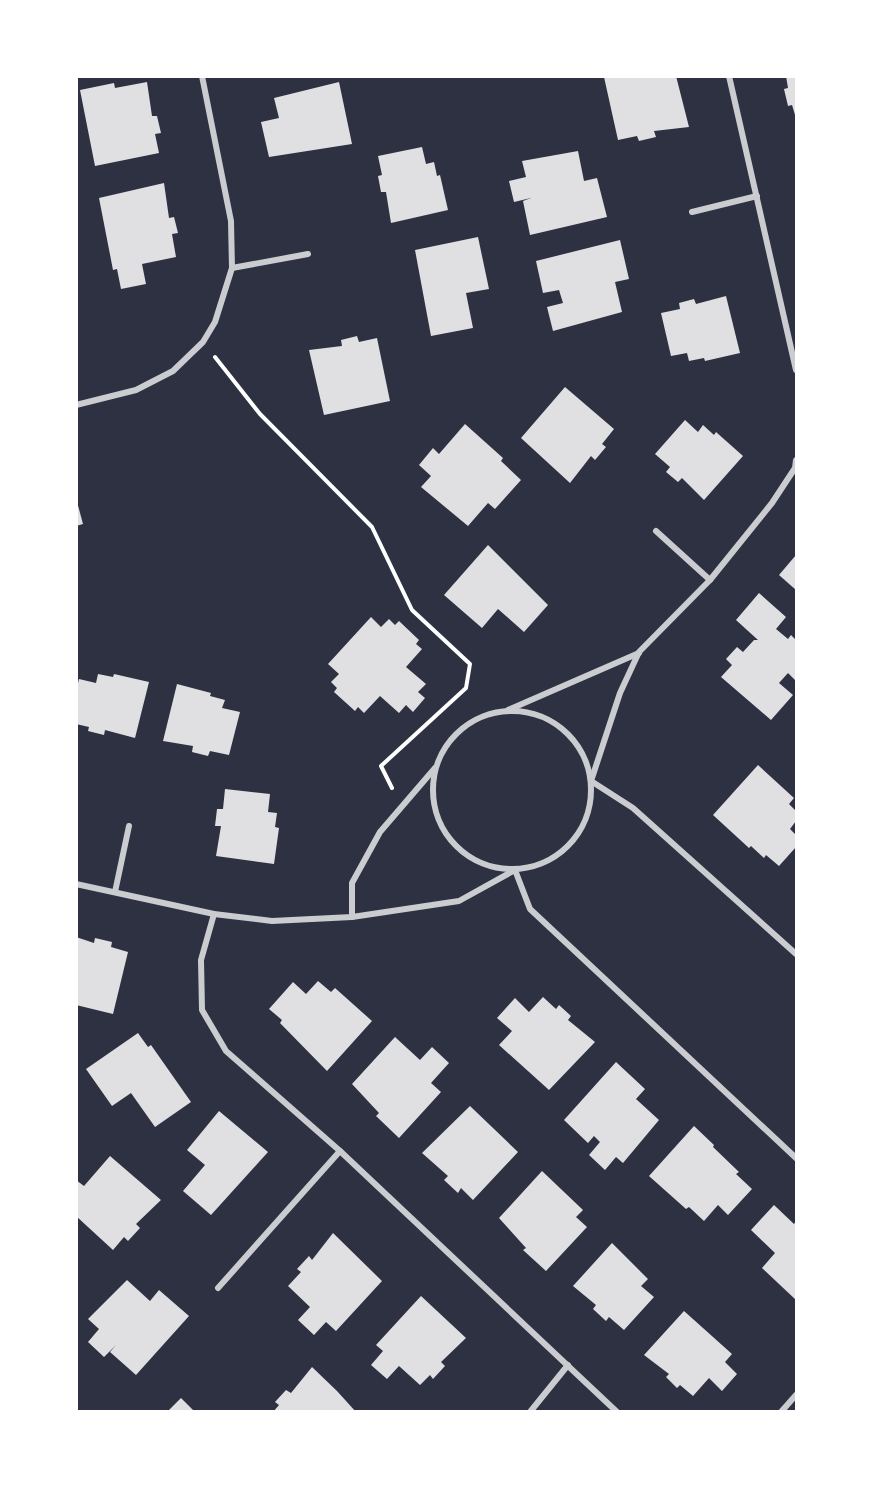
<svg xmlns="http://www.w3.org/2000/svg" width="873" height="1488" viewBox="0 0 873 1488" font-family="'Work Sans',sans-serif">
<style>
.building{fill:#e0e0e3}
.lines{fill:none;stroke-linecap:round;stroke-linejoin:round}
.path{stroke:#fff;stroke-width:4}
.minor{stroke:#caccd0;stroke-width:6}
</style>
<rect width="100%" height="100%" fill="#2d3142"/>
<g class="building">
<path d="M676 76 689 127 654 131 656 137 639 141 637 136 618 140 604 77Z"/>
<path d="M786 76H796V118L792 105 788 106 784 89 788 88Z"/>
<path d="M147 82 152 116H157L161 133 155 134 159 153 95 166 80 90 114 83 115 88Z"/>
<path d="M339 82 352 144 269 157 261 122 279 118 274 98Z"/>
<path d="M422 147 426 164 434 162 437 176 440 175 448 210 391 223 386 192H381L378 176 382 175 378 156Z"/>
<path d="M578 151 584 181 597 178 607 217 530 235 523 201 531 198 514 202 509 181 526 177 522 161Z"/>
<path d="M164 183 169 218 174 217 178 233 172 234 176 257 142 264 146 284 121 289 117 269 113 270 99 198Z"/>
<path d="M478 237 489 289 466 293 473 328 431 336 415 250Z"/>
<path d="M620 240 629 279 615 282 622 312 553 331 547 307 563 303 559 290 543 293 536 261Z"/>
<path d="M726 296 740 353 705 361 704 358 689 361 687 353 671 356 661 313 680 309 679 303 694 299 696 304Z"/>
<path d="M357 336 359 342 377 338 390 401 324 415 309 350 342 346 341 340Z"/>
<path d="M565 387 614 429 602 444 606 447 595 460 591 456 570 483 521 438Z"/>
<path d="M685 420 698 432 703 425 714 435 716 432 743 456 704 500 682 478 678 482 666 472 670 467 655 454Z"/>
<path d="M465 424 503 458 501 461 521 480 495 509 488 503 468 526 421 487 431 476 419 465 433 448 439 454Z"/>
<path d="M76 498 83 524 76 526Z"/>
<path d="M488 545 548 605 524 632 498 609 482 628 444 595Z"/>
<path d="M796 555V590L779 575Z"/>
<path d="M759 593 786 617 776 629 788 639 791 635 796 640V681L788 673 779 683 793 695 771 720 721 677 732 665 726 659 737 647 743 652 754 640H758L736 620Z"/>
<path d="M371 617 381 627 389 619 395 625 399 621 419 640 416 644 422 649 406 667 426 684 418 692 425 698 413 712 406 705 399 713 380 696 364 713 358 707 355 711 334 692 337 688 331 682 339 674 328 664Z"/>
<path d="M98 674 113 677 114 674 149 682 135 738 105 730 104 735 88 731 89 727 76 724V691L79 679 96 683Z"/>
<path d="M177 684 211 693 210 696 225 700 222 708 240 712 229 755 210 751 208 756 192 752 193 746 163 741Z"/>
<path d="M758 765 794 798 789 804 796 811V821L790 829 796 835V847L779 866 766 855 764 858 751 846 749 848 713 815Z"/>
<path d="M225 789 270 794 268 812 277 813 275 827 279 828 274 864 216 856 221 826H215L217 809H223Z"/>
<path d="M76 937 94 943 95 938 112 942 111 947 128 952 113 1014 76 1005Z"/>
<path d="M318 981 331 992 335 988 372 1021 327 1071 280 1023 282 1020 269 1009 293 982 306 994Z"/>
<path d="M543 997 556 1009 559 1005 571 1016 568 1020 595 1042 549 1090 499 1045 512 1031 497 1018 515 998 529 1012Z"/>
<path d="M138 1033 148 1047 151 1045 191 1102 155 1127 131 1093 112 1106 86 1069Z"/>
<path d="M395 1037 420 1060 432 1047 449 1063 431 1083 441 1092 399 1138 376 1116 379 1113 352 1084Z"/>
<path d="M616 1062 645 1089 636 1099 659 1120 623 1163 616 1157 605 1170 589 1155 600 1142 594 1136 588 1143 564 1120Z"/>
<path d="M470 1106 518 1152 473 1200 461 1188 458 1193 444 1180 448 1176 422 1153Z"/>
<path d="M219 1111 268 1152 211 1215 183 1191 205 1165 187 1150Z"/>
<path d="M694 1126 714 1145 713 1147 739 1172 736 1174 752 1189 728 1215 718 1205 704 1221 689 1207 686 1209 649 1176Z"/>
<path d="M110 1156 161 1200 136 1224 140 1228 128 1241 124 1237 113 1250 76 1216V1180L84 1186Z"/>
<path d="M542 1171 583 1210 576 1217 587 1227 546 1271 523 1250 526 1248 499 1218Z"/>
<path d="M774 1205 794 1224 796 1221V1300L762 1268 775 1253 751 1230Z"/>
<path d="M333 1233 382 1281 336 1331 326 1322 314 1335 298 1320 310 1307 288 1286 301 1272 297 1269 309 1256 312 1260Z"/>
<path d="M612 1243 648 1279 641 1286 654 1297 624 1330 609 1317 606 1321 593 1309 596 1305 573 1286Z"/>
<path d="M127 1280 150 1301 159 1290 189 1316 136 1375 110 1352 116 1345 104 1357 88 1342 99 1329 88 1319Z"/>
<path d="M421 1296 466 1338 441 1362 445 1366 433 1379 430 1375 420 1385 399 1366 387 1379 371 1365 383 1351 376 1345Z"/>
<path d="M684 1311 732 1354 725 1362 737 1374 722 1391 709 1378 693 1396 680 1385 677 1388 666 1377 669 1374 644 1355Z"/>
<path d="M312 1367 337 1391 356 1412H273L279 1405 275 1402 286 1390 291 1393Z"/>
<path d="M181 1398 195 1412H167Z"/>
</g>
<g class="lines">
<path class="path" d="M215 357 260 414 372 527 412 610 470 664 466 688 381 766 392 788"/>
<g class="minor">
<path d="M729 76 796 370"/>
<path d="M692 212 757 196"/>
<path d="M232 268 308 254"/>
<path d="M76 405 136 390 173 371 203 342 215 322 232 268 231 221 202 76"/>
<path d="M796 460 795 468 772 503 710 580 639 652 620 693 591 781 633 808 796 954"/>
<path d="M656 531 710 580"/>
<path d="M508 710 639 653"/>
<circle cx="512" cy="790" r="79"/>
<path d="M76 884 214 914 272 921 352 917 459 901 515 870 530 909 796 1158"/>
<path d="M115 892 129 826"/>
<path d="M214 914 201 960 202 1010 226 1051 340 1151 617 1412"/>
<path d="M352 917V883L380 832 435 768"/>
<path d="M218 1288 340 1151"/>
<path d="M530 1412 568 1365"/>
<path d="M781 1412 796 1395"/>
</g>
</g>
<rect width="873" height="1488" fill="none" stroke="#ffffff" stroke-width="156"/>
</svg>
